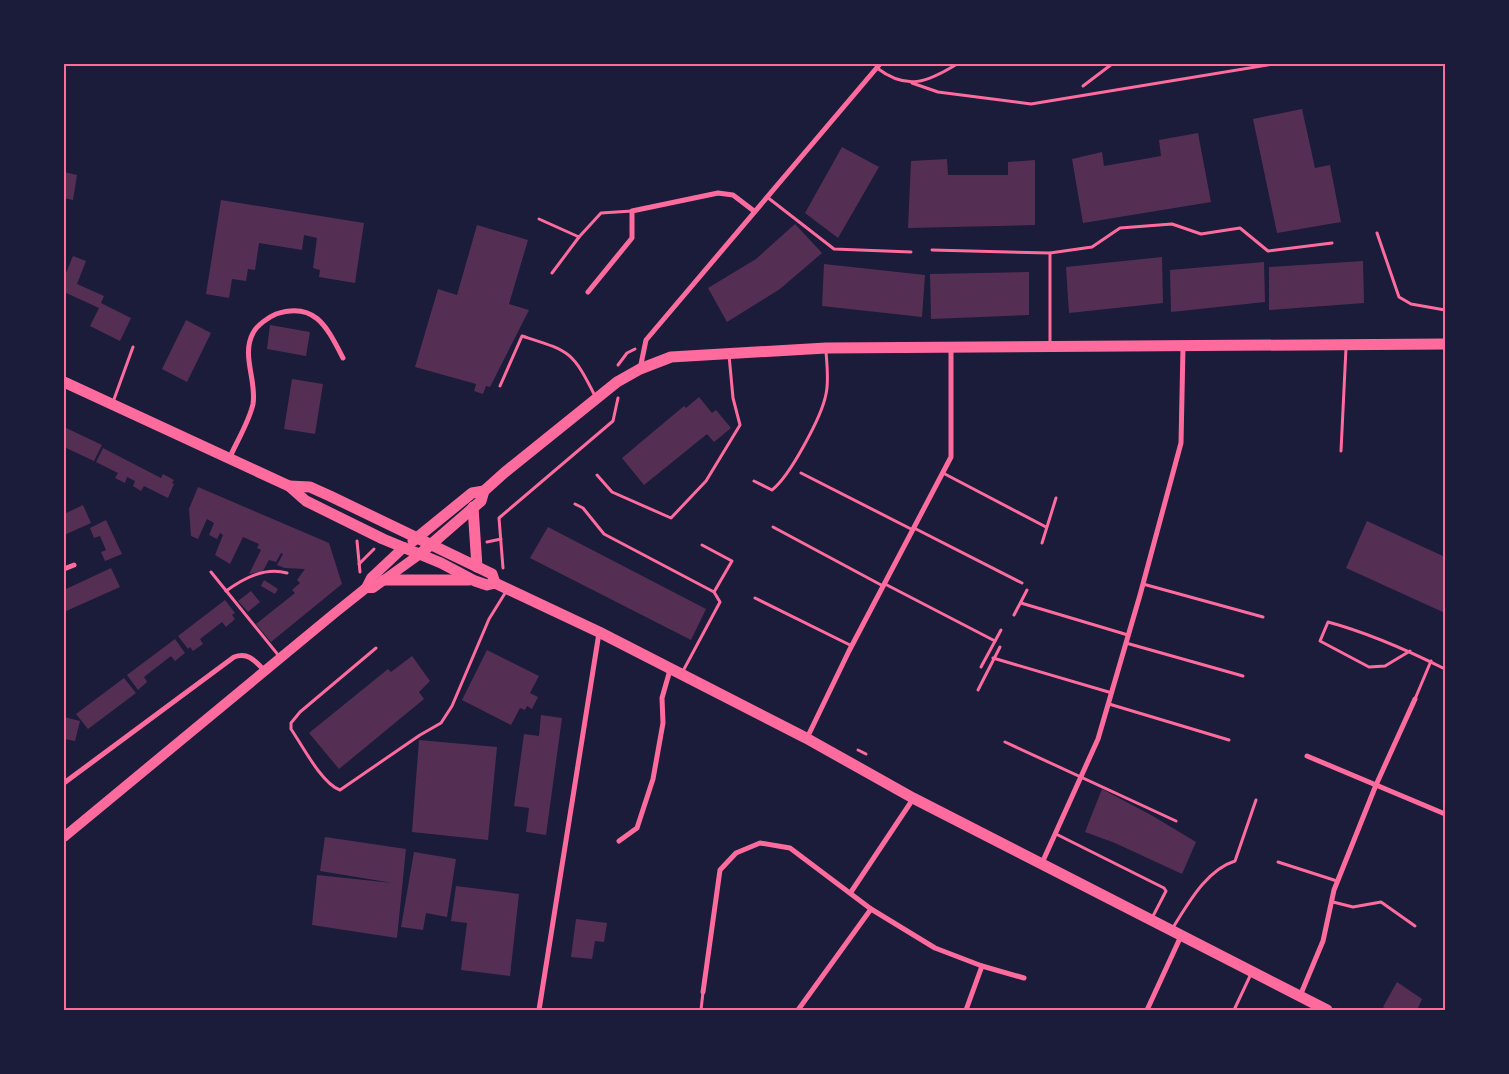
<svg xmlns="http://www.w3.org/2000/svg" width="1509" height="1074" viewBox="0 0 1509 1074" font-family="'Space Grotesk',sans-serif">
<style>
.building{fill:#542f53}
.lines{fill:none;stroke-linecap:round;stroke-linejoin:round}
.path{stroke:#ff6b9d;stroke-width:3}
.service{stroke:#ff6b9d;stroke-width:3}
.minor{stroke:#ff6b9d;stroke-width:5}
.secondary{stroke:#ff6b9d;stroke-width:10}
.primary{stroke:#ff6b9d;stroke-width:11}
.neatline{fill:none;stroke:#ff6b9d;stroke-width:2}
</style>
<rect width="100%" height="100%" fill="#1b1b3a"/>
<g class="building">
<path d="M1302 109 1315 168 1330 165 1341 222 1277 233 1253 119Z"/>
<path d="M1198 133 1211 202 1083 223 1072 159 1102 152 1104 166 1161 156 1159 140Z"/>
<path d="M842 147 879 167 838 238 805 213Z"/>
<path d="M947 159 948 175H1008V162L1035 160V225L908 228 911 161Z"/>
<path d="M64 172 77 175 73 200 64 198Z"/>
<path d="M221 200 364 223 355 283 319 277 320 270 313 268 317 238 304 235 302 250 259 243 255 270 248 269 246 281 232 279 229 298 206 294Z"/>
<path d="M795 224 822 253 780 289 727 322 708 288 756 259Z"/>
<path d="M477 225 528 240 509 304 529 310 490 387 486 386 483 394 474 391 476 384 415 367 438 289 457 295Z"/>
<path d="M73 256 86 261 77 284 104 296 101 303 131 318 120 341 90 326 99 308 64 292V278Z"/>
<path d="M1162 257 1163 303 1069 313 1066 267Z"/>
<path d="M1363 261 1364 303 1269 310V267Z"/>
<path d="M1264 262 1265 302 1171 312 1170 270Z"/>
<path d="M824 264 925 275 922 317 822 306Z"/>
<path d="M1029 272V315L931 319 930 274Z"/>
<path d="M186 320 211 333 187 382 162 369Z"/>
<path d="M270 325 310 332 306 356 267 349Z"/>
<path d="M292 379 323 384 315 434 284 429Z"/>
<path d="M699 397 712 413 716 410 731 428 714 442 707 434 644 485 622 458 684 406 686 408Z"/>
<path d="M64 427 102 445 94 461 64 447Z"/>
<path d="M103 448 161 478 163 474 174 480 172 483 174 484 168 498 144 486 141 491 133 486 135 481 127 477 125 483 115 478 118 473 96 462Z"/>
<path d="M198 487 329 543 342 584 271 642 256 624 295 593 292 590 300 583 297 580 305 569 285 568 277 565 283 554 281 553 276 562 269 560 263 571 249 574 261 550 257 548 259 544 243 537 230 564 215 555 223 535 220 533 217 539 209 535 214 523 207 519 198 539 191 536 189 509Z"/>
<path d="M83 505 91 523 64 535V514Z"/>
<path d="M106 520 122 554 105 561 101 552 106 550 100 536 94 538 90 528Z"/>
<path d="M1367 521 1445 557V613L1346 568Z"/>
<path d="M548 527 706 609 691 640 530 558Z"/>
<path d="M111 568 120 587 64 612V590Z"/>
<path d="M264 580 278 589 275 594 261 586Z"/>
<path d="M251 591 260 602 248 612 238 601Z"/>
<path d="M225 600 235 613 232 615 235 619 226 627 222 622 200 639 203 644 193 651 190 647 188 649 178 636Z"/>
<path d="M175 639 185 653 175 661 171 656 144 677 147 682 138 690 127 675Z"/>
<path d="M487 650 539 676 530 693 538 697 532 709 527 706 525 710 520 708 511 725 462 700Z"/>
<path d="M412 656 430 681 419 692 424 699 339 769 309 733 388 669 391 672Z"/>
<path d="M124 678 136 693 88 729 76 714Z"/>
<path d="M541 715 562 718 546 835 526 832 529 808 514 806 524 734 539 736Z"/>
<path d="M64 717 80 721 75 741 64 739Z"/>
<path d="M419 740 497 747 488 840 412 832Z"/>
<path d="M1102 789 1151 815 1196 842 1182 874 1115 843 1085 832Z"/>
<path d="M325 837 406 849 397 938 312 925 317 875 393 883 320 871Z"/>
<path d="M414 852 456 859 447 917 426 913 423 930 401 927Z"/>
<path d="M456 886 519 894 510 976 461 970 467 923 451 921Z"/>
<path d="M576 919 607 923 604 942 595 941 592 959 571 957Z"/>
<path d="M1397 982 1422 999 1417 1010H1389L1383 1007Z"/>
</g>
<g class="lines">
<g class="path">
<path d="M1083 86 1112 64"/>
<path d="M618 365 627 353 635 349"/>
<path d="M357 541 360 572"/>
<path d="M487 542 501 539"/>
<path d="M359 564 374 549"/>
<path d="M503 568 499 518 613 421 618 398"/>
<path d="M858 750 866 754"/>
</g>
<g class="service">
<path d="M877 68C907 91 928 82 957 64"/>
<path d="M912 83 938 92 1031 104 1273 64"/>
<path d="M767 197 834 249 911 252"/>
<path d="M539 219 579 237 601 213 632 211"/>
<path d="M1377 233 1399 297 1411 304 1445 310"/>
<path d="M932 250 1050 253 1092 247 1120 228 1172 224 1201 234 1240 228 1268 251 1332 243"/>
<path d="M552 273 579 237"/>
<path d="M1050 345V253"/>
<path d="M500 386 522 336C569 351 572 350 595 396"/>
<path d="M113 402 133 347"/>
<path d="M1341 451 1346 348"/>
<path d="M801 473 913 530"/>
<path d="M943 473 1046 527"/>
<path d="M597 475 612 492 671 518 706 481 740 425 733 398 729 355"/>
<path d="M754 481 772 490C790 476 822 416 826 394 829 381 827 365 826 352"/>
<path d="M575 504 583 508 604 534 714 592 720 602 683 671"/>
<path d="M773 527 883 586"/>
<path d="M914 528 1022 583"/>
<path d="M1042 543 1056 498"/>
<path d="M702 545 732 561 714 592"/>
<path d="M211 572 279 656"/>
<path d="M885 584 995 641"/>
<path d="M1143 584 1263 617"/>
<path d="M226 591C244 578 265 567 287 573"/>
<path d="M755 598 852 646"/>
<path d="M1021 603 1128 635"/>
<path d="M1014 615 1027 590"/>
<path d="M1126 643 1243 676"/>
<path d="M376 648 300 712 291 723V729C302 745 322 784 340 790L420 735 441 723 452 706 489 619 507 590"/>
<path d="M1410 651 1385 666 1369 667 1320 641 1328 622C1369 633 1407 650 1445 669"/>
<path d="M993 658 1112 693"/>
<path d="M981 667 1001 630"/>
<path d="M978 690 1000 647"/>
<path d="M1415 699 1431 661"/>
<path d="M1109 704 1229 740"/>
<path d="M1005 742 1176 821"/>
<path d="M1056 834 1164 888 1166 891 1152 918"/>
<path d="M1278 862 1337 881"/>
<path d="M1333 902 1353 907 1381 902 1415 926"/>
<path d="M1172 929C1188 904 1206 870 1235 861L1256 800"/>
<path d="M701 1010 703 992"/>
<path d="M1234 1010 1251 974"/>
</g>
<g class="minor">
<path d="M588 292 632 238V211L718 193 733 195 754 211"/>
<path d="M640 369 646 340 880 64"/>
<path d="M230 457C237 441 249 422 253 404 257 381 241 355 253 333 257 325 269 317 276 314 315 301 327 327 343 358"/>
<path d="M64 569 74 565"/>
<path d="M807 738 849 651 951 457V348"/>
<path d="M1307 756 1445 814"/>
<path d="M64 783 234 657C249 652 255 661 265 671"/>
<path d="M619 841 637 828 653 779 663 723 662 698 670 670"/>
<path d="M1042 863 1098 739 1140 595 1181 443 1183 347"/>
<path d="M851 892 913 799"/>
<path d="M703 992 720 870 736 853 760 843 790 848 871 909 935 948 982 966 1024 978"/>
<path d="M1300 996 1323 941 1334 890 1376 785 1415 699"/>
<path d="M539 1010 599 633"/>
<path d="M798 1010 871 909"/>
<path d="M966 1010 982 966"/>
<path d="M1147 1010 1181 936"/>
</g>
<g class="secondary">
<path d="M366 588 371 578 404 547"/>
<path d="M64 837 336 612 366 588H373L420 554"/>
</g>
<g class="primary">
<path d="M64 382 289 486 306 501 383 539 441 563 475 581 487 585 495 583 599 632 806 738 913 798 1327 1010"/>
<path d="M289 486 310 487 330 496 492 574 495 583"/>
<path d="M473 507 477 567"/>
<path d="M413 541 472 493 484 491"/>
<path d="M420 554 481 501 484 491 504 473 617 382 640 369 671 357 826 348 1445 344"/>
<path d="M384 580H469"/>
</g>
</g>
<rect width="1509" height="1074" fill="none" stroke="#1b1b3a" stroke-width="130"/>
<rect x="65" y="65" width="1379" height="944" class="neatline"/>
</svg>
